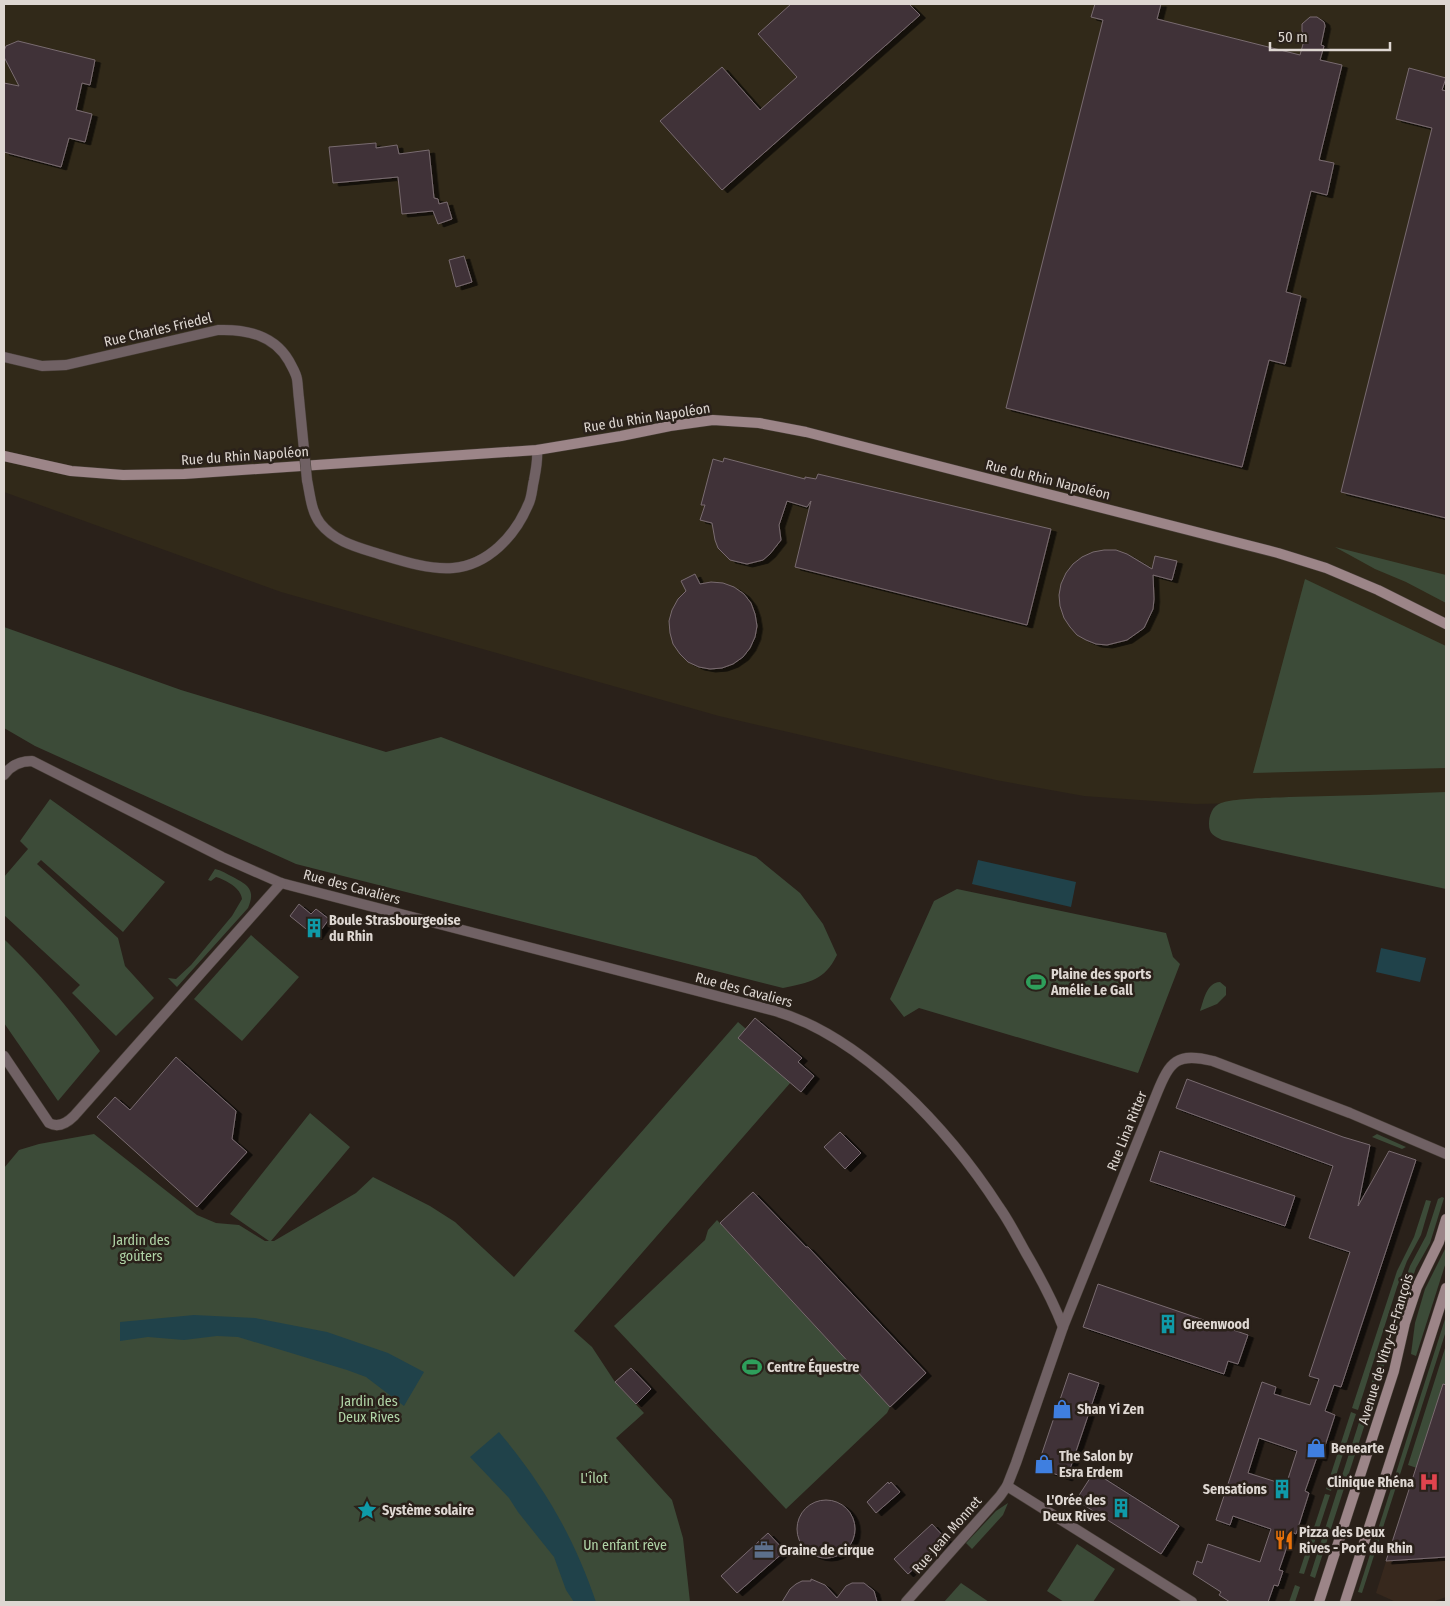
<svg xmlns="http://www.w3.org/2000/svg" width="1450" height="1606" viewBox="0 0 1450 1606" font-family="'Fira Sans Condensed',sans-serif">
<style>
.industrial{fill:#312919}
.built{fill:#37281d}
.green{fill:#3c4b38}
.water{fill:#20424a}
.building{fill:#3f3237;stroke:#796b70;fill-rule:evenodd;filter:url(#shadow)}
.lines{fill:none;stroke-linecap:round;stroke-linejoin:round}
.street-casing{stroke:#473e37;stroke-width:11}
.secondary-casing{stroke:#473e37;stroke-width:11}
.street{stroke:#706164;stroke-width:10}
.secondary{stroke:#9c8588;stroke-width:10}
.street-bridge-casing{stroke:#473e37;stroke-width:11;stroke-linecap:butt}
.street-bridge{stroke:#706164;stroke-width:10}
.labels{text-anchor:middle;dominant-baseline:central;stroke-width:5;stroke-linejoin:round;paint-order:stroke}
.street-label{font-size:14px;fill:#ded7d2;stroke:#2a211a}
.poi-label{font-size:14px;font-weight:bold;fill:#ded7d2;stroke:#2a211a;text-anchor:start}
.park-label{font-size:14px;fill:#b0d4a7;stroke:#2a211a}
</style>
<defs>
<filter id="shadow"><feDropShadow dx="5.5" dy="3" stdDeviation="0" flood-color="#0009"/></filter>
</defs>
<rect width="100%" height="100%" fill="#2a211a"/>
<path class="industrial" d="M4 4H1446V799L1195 804 1084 796 996 780 719 716 281 592 4 492Z"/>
<path class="built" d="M1446 1372V1597L1432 1602H1396L1376 1593Z"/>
<g class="green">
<path d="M1335 547 1446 575V603L1406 582 1375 569Z"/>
<path d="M1305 579 1446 646V768L1253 773Z"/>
<path d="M4 627 181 690 386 752 441 737 756 857 800 893 823 924 837 955C824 981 810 982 783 988L296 864 35 746 4 728Z"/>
<path d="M1446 792V889L1222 840C1214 836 1209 834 1209 824 1209 816 1212 806 1221 803 1234 798 1274 798 1289 797 1342 796 1394 794 1446 792Z"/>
<path d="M50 799 165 882 123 932 41 860 37 864 118 938 125 966 154 998 116 1036 72 993 80 985 4 915V877L28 849 20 841Z"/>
<path d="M215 869C221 870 227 874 233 877 248 885 256 890 248 908L177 987 168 978 176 979 191 965 232 916 242 899C241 888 226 880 216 877L211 881 208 880Z"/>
<path d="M957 889 1166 933 1173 957 1180 964 1138 1073 919 1008 904 1017 890 999 934 901Z"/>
<path d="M251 935 299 977 242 1041 194 999Z"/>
<path d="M4 939C40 974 71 1010 100 1051L58 1101 4 1023Z"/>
<path d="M1220 982 1226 987V995L1217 1004 1200 1011C1204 1000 1206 983 1220 982Z"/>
<path d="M738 1022 798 1074 574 1331 592 1347 615 1382 644 1413 616 1438 672 1500 683 1538 690 1602H4V1168L19 1150 39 1144 94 1134 197 1215 216 1223 239 1225 265 1241H269L230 1214 310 1113 350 1147 271 1241H274L356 1193 373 1177 430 1206 455 1222 514 1277Z"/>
<path d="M1377 1134 1406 1147 1402 1149 1372 1137Z"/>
<path d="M1442 1197 1444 1198 1430 1243 1416 1268 1411 1282 1315 1578 1310 1576 1398 1300 1410 1266 1426 1236 1438 1199Z"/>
<path d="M1426 1200 1431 1201 1421 1235 1407 1261 1397 1287 1358 1410 1352 1408 1397 1271 1414 1237Z"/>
<path d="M717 1220 890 1407 887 1413 786 1509 614 1326 705 1240 708 1230Z"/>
<path d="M1446 1247V1262L1416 1356 1411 1354 1415 1323 1425 1289Z"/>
<path d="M1446 1316V1331L1362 1593 1358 1592Z"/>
<path d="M1446 1345V1385L1443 1386 1417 1468 1408 1465Z"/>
<path d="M1351 1412 1356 1414 1331 1491 1326 1489Z"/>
<path d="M1325 1494 1330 1495 1304 1574 1299 1573Z"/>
<path d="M1008 1503 1003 1515 972 1549 966 1543 996 1511Z"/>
<path d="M1077 1544 1115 1569 1093 1602H1064L1047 1591Z"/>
<path d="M961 1583 989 1602H944Z"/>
<path d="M1295 1585 1300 1587 1295 1602H1289Z"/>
</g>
<g class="water">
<path d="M978 860 1076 882 1071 907 972 884Z"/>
<path d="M1381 948 1426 958 1420 982 1376 972Z"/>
<path d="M194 1315 255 1318 327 1332 388 1353 424 1372 404 1406 366 1377 347 1370 238 1337 217 1336 184 1340 148 1337 120 1341V1322Z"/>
<path d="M499 1432C543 1484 574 1537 596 1602H574L566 1590 554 1557 518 1512 509 1498 470 1457Z"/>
</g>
<g class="building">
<path d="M791 4H909L920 15 722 190 660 121 722 67 760 110 797 77 758 34Z"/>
<path d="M1095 4H1161L1157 19 1300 55 1305 37 1302 31V24L1310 17H1317L1324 22 1325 26 1321 45 1324 46 1320 60 1342 65 1319 160 1334 163 1327 195 1311 191 1286 292 1301 296 1285 364 1269 360 1242 467 1006 408 1103 20 1091 17Z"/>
<path d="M18 41 95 60 90 85 82 83 76 110 92 114 85 142 69 138 61 167 4 152V83L19 86 4 57V51L6 46Z"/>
<path d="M1409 68 1446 78 1442 90 1446 91V518L1341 492 1432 128 1396 119Z"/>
<path d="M376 143V148L397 145 399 154 429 150 434 198 438 199 439 204 447 202 452 219 438 224 433 211 402 214 398 177 333 183 329 147Z"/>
<path d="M464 256 472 282 456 287 449 260Z"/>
<path d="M724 458 805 479V477L816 479 818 474 1051 529 1027 625 795 567 811 501 807 507 787 501 779 525 781 540 770 554 763 560 747 564 730 560 718 548 715 540 712 523 700 520 705 505H701L713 459 723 462Z"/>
<path d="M1104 550H1116L1127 554 1152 569 1155 556 1177 561 1172 580 1153 575 1154 599 1153 609 1144 628 1127 640 1107 645 1096 644 1086 640 1077 635 1070 627 1064 618 1060 606 1059 595 1061 584 1066 573 1073 564 1082 557 1093 552Z"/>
<path d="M695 574 700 584 711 582 723 583 734 587 744 594 751 603 755 614 757 626 755 637 750 648 743 657 733 664 722 668 710 669 699 667 688 662 680 654 673 644 670 633 669 621 672 610 678 599 686 591 681 581Z"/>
<path d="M299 904 311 914 316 909 329 919 316 937 290 916Z"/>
<path d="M755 1018 802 1058 798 1062 814 1076 801 1092 738 1038Z"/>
<path d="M176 1057 236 1111 232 1139 247 1152 197 1207 97 1117 115 1097 130 1110Z"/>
<path d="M1187 1079 1343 1137 1370 1145 1358 1206 1389 1151 1416 1160 1341 1387 1334 1385 1325 1411 1335 1415 1321 1458 1317 1457 1305 1491 1309 1493 1296 1534 1292 1532 1279 1570 1283 1571 1278 1586 1274 1585 1268 1602H1230L1219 1595 1221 1592 1193 1574 1197 1561 1202 1563 1208 1544 1260 1562 1271 1529 1233 1516 1230 1525 1216 1520 1262 1382 1276 1387 1274 1394 1310 1405 1319 1379 1309 1376 1350 1252 1309 1238 1333 1166 1176 1108ZM1259 1438 1297 1451 1286 1485 1248 1473Z"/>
<path d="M840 1132 861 1153 845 1169 824 1147Z"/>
<path d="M1160 1151 1295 1196 1285 1226 1150 1181Z"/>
<path d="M753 1192 806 1247H808L926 1373 890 1407 720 1223Z"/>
<path d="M1098 1284 1248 1335 1238 1364 1228 1361 1224 1374 1083 1327Z"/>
<path d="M631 1368 651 1389 636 1404 615 1382Z"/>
<path d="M1069 1373 1099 1383 1067 1478 1037 1468Z"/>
<path d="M1443 1384 1446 1385V1557L1386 1561Z"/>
<path d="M1094 1472 1179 1526 1161 1554 1076 1500Z"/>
<path d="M888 1482 889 1484 891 1482 900 1492 876 1513 867 1502Z"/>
<circle cx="826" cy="1529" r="29"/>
<path d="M932 1524 946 1539 908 1574 894 1559Z"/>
<path d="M768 1533 785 1551 737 1593 721 1576Z"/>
<path d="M811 1579 825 1585 837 1598 846 1586 852 1583H864L874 1591 877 1602H782L790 1589 796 1584 802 1581H811Z"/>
</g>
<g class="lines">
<defs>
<g id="street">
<path d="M4 357 42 366 66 365 218 330C247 329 274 335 289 361 292 367 296 373 297 379 298 385 298 392 299 399"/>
<path d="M307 480C310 494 311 511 320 523 335 542 357 547 379 554 402 561 429 570 453 568 488 565 515 536 528 505 532 498 532 488 534 480 536 469 538 460 537 450"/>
<path d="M4 775C11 765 20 761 32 761L222 857 281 883 775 1011C864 1037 950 1131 999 1207 1009 1221 1017 1237 1026 1253 1040 1277 1053 1301 1063 1327"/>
<path d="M4 1056 49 1123C58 1128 67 1123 74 1116L281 883"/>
<path d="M1007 1486 1192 1602"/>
<path d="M906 1602 1000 1496 1007 1486 1016 1463 1063 1327 1157 1093C1170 1061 1177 1052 1213 1061L1350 1113 1446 1154"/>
</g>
<g id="secondary">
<path d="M4 456 71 471 123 475 184 474 537 450 621 436 670 426 713 420 759 423 806 432 1278 553 1326 568 1378 590 1446 624"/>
<path d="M1319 1602 1394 1371 1405 1323 1417 1287 1439 1242 1446 1219"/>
<path d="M1345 1602 1446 1288"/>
</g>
</defs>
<use href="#street" class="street-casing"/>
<use href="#secondary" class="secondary-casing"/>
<use href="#street" class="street"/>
<use href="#secondary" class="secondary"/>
<defs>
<path id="street-bridge" d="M299 399 307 480"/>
</defs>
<use href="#street-bridge" class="street-bridge-casing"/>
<use href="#street-bridge" class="street-bridge"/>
</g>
<defs>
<symbol id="building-bare" viewBox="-9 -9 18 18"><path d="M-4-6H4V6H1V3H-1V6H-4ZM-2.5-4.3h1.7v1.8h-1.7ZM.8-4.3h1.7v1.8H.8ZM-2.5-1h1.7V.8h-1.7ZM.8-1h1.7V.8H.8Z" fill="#0f9aa8" stroke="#2a211a" stroke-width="2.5" paint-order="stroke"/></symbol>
<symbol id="stadium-bare" viewBox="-9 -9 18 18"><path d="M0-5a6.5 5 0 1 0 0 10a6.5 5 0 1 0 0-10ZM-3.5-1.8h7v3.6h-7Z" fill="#2e9e5b" stroke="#2a211a" stroke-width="2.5" paint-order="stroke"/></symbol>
<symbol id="shop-bare" viewBox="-9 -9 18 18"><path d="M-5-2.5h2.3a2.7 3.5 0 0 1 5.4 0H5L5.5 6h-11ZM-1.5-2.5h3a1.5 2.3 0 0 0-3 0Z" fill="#3f7fe0" stroke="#2a211a" stroke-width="2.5" paint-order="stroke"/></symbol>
<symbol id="hospital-bare" viewBox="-9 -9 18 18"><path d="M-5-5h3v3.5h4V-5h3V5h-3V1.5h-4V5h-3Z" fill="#e0444e" stroke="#2a211a" stroke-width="2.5" paint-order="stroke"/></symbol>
<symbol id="sight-bare" viewBox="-9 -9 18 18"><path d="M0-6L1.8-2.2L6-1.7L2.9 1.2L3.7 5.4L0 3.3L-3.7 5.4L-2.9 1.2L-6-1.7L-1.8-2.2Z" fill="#0f9aa8" stroke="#2a211a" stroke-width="2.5" paint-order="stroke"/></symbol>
<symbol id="restaurant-bare" viewBox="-9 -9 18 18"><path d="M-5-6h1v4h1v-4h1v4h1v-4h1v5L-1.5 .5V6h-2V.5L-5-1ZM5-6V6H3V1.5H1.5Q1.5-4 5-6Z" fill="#e8710a" stroke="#2a211a" stroke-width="2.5" paint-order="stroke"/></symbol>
<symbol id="office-bare" viewBox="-9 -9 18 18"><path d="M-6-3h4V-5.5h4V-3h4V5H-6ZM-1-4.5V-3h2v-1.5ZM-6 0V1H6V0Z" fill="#5c6f8a" stroke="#2a211a" stroke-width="2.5" paint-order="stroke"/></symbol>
</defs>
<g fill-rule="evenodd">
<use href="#building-bare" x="300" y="914" width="28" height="28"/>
<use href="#stadium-bare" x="1022" y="968" width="28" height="28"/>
<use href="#building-bare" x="1154" y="1310" width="28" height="28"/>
<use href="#stadium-bare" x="738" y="1353" width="28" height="28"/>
<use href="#shop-bare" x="1048" y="1395" width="28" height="28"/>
<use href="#shop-bare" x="1302" y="1434" width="28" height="28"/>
<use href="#shop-bare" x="1030" y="1450" width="28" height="28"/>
<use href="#hospital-bare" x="1415" y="1468" width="28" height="28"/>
<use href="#building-bare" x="1268" y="1475" width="28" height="28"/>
<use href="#building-bare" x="1107" y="1494" width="28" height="28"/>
<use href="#sight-bare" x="353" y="1496" width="28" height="28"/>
<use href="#restaurant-bare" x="1270" y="1526" width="28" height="28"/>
<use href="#office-bare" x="750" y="1536" width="28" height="28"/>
</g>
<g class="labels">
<g class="street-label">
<text transform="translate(158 330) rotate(-13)">Rue Charles Friedel</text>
<text transform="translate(647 418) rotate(-9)">Rue du Rhin Napoléon</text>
<text transform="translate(245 456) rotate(-4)">Rue du Rhin Napoléon</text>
<text transform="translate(1048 480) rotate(14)">Rue du Rhin Napoléon</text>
<text transform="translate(352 887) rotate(15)">Rue des Cavaliers</text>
<text transform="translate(744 990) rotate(15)">Rue des Cavaliers</text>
<text transform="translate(1127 1131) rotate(-68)">Rue Lina Ritter</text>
<text transform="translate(1386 1349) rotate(-73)">Avenue de Vitry-le-François</text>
<text transform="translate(947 1535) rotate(-49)">Rue Jean Monnet</text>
</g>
<g class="poi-label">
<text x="329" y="920">Boule Strasbourgeoise<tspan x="329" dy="16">du Rhin</tspan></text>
<text x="1051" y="974">Plaine des sports<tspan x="1051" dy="16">Amélie Le Gall</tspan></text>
<text x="1183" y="1324">Greenwood</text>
<text x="767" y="1367">Centre Équestre</text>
<text x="1077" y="1409">Shan Yi Zen</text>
<text x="1331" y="1448">Benearte</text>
<text x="1059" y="1456">The Salon by<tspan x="1059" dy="16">Esra Erdem</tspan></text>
<text x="1414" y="1482" text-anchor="end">Clinique Rhéna</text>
<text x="1267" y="1489" text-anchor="end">Sensations</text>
<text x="1106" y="1500" text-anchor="end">L'Orée des<tspan x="1106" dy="16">Deux Rives</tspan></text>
<text x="382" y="1510">Système solaire</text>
<text x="1299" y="1532">Pizza des Deux<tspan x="1299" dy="16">Rives - Port du Rhin</tspan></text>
<text x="779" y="1550">Graine de cirque</text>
</g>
<g class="park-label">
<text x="141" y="1240">Jardin des<tspan x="141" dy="16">goûters</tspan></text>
<text x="369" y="1401">Jardin des<tspan x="369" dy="16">Deux Rives</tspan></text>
<text x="594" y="1478">L'îlot</text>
<text x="625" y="1545">Un enfant rêve</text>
</g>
</g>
<rect width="1450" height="1606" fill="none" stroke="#ded7d2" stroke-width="10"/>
<path d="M1270 42v8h120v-8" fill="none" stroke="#ded7d2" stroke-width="2.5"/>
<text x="1278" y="42" font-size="15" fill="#ded7d2" stroke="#2a211a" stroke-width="4" paint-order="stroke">50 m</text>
</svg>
